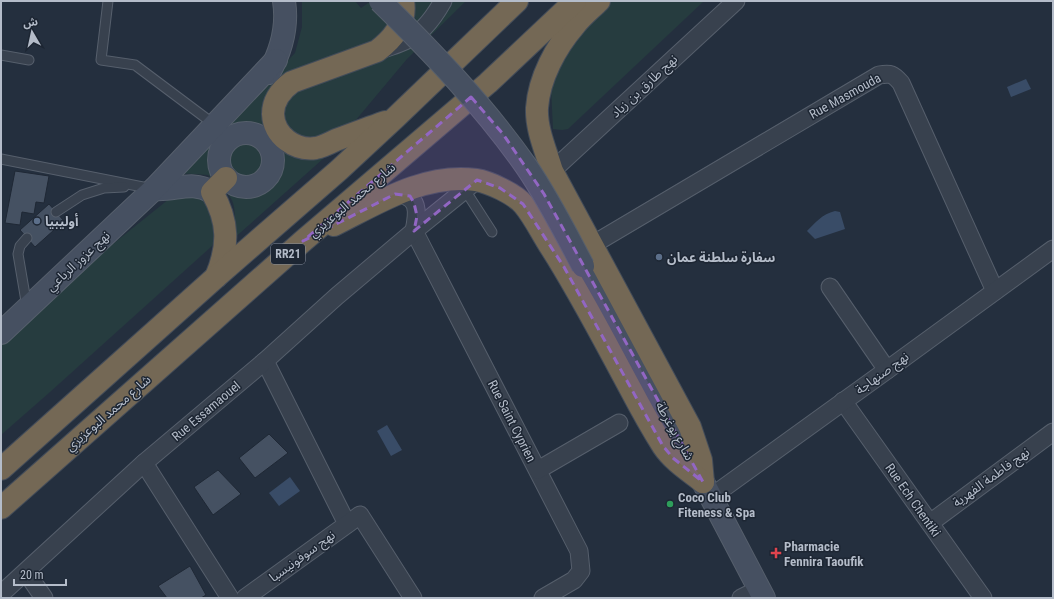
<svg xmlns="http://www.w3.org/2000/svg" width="1054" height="599" viewBox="0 0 1054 599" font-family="'Roboto Condensed','Noto Sans Arabic',sans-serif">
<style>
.green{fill:#263c3f}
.water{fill:#394c67}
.building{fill:#455162;stroke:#1f2835}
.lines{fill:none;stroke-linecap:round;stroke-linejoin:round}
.lane-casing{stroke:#565f6c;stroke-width:11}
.street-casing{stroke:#565f6c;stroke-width:19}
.secondary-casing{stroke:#565f6c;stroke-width:24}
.highway-casing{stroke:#434c59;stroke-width:24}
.lane{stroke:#38414e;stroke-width:9}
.street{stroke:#38414e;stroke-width:17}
.secondary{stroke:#465061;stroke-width:22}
.highway{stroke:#746855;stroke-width:22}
.secondary-bridge-casing{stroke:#565f6c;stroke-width:24;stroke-linecap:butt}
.secondary-bridge{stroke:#465061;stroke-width:22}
.marked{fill:#9266c3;fill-opacity:0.2;stroke:#9266c3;stroke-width:3;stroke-dasharray:8 5;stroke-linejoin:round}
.service-dot{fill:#5c6f8a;stroke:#1d2633;stroke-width:1.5}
.leisure-dot{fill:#2e9e5b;stroke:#1d2633;stroke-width:1.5}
.health-dot{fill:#e0444e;stroke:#1d2633;stroke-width:1.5}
.labels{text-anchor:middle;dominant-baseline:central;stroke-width:3;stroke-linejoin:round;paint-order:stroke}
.shield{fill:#1d2633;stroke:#878f9c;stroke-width:1}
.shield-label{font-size:12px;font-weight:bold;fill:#b4bcc9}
.street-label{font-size:13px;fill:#b4bcc9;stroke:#1d2633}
.poi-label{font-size:13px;font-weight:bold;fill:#b4bcc9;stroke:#1d2633;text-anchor:start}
</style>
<rect width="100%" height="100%" fill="#242f3e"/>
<g class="green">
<path d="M302 1H355L361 8 371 1H466L407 59 324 158 231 241C234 229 238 208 230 197 225 189 215 182 208 175L178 173 295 53 302 27Z"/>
<path d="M609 1H704L568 129 562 130 553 129 551 89 564 50Z"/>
<path d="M174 195 208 198 220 225 212 246 50 392 1 435V338L37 305Z"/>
</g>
<g class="water">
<path d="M1026 79 1031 89 1011 97 1007 87Z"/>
<path d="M835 211 840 212 845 229 815 239 807 231C815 223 822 214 835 211Z"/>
<path d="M387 425 402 450 391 456 377 431Z"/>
<path d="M290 477 300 491 279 506 269 493Z"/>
</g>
<g class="building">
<path d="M15 171 49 176 44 203 36 202 34 214 22 212 20 225 5 223Z"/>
<path d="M49 204 64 221 35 247 20 230Z"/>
<path d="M269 434 288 453 255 478 239 458Z"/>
<path d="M218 470 241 494 213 515 194 487Z"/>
<path d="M190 566 206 595 201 598H167L158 586Z"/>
</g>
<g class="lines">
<defs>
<g id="lane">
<path d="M108 1 101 60 135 65 215 125"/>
<path d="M1 55 29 60"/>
<path d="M1 159 153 189"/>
<path d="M465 190 492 232"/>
<path d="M56 212 82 195 104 188 124 187"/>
<path d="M27 307 18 254 20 246 27 238"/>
</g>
<g id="street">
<path d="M381 50C388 47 397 45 405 41 422 34 434 17 443 1"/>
<path d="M552 171 736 1"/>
<path d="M395 194C420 195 418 212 414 231"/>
<path d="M414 231 579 551 581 571 574 580 543 598"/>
<path d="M592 245 879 75C891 73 893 74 901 83L995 291"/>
<path d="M830 287 887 370"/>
<path d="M265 361 347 524"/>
<path d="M843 401 983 598"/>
<path d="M144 463 230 598"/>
<path d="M538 470 619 423"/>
<path d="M711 497 887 370 1053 249"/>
<path d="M930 523 1053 432"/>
<path d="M26 572 44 598"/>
<path d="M1 594 144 463 265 361 337 296 414 231 477 180"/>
<path d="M245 598 360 515 413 598"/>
<path d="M741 598 759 589"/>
</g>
<g id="secondary">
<path d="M269 73C281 51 288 26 284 1"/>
<circle cx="246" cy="160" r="27"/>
<path d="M154 189C176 191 191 180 212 192"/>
<path d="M583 266 703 482 764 598"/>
<path d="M1 333 154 189 276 60"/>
</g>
<g id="highway">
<path d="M599 1C591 9 582 16 575 25 556 47 539 78 537 108 536 129 546 151 552 171L690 427 701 460 703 482"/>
<path d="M385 122C368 128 352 134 336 140 330 143 322 147 316 148 295 151 274 136 273 114 273 100 281 90 292 82L377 51C393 39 407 23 403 1"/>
<path d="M334 225C378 203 424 173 476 180 489 182 515 194 524 205 534 217 541 232 550 246 579 291 604 340 630 388 640 407 651 427 663 446 673 461 689 471 703 482"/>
<path d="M216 277C229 246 229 222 212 192L226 178"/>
<path d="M1 469 216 277 339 170 395 118 517 1"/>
<path d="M1 508 303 241 488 83 575 1"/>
</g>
</defs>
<use href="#lane" class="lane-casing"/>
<use href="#street" class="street-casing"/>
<use href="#secondary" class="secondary-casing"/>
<use href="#highway" class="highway-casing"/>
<use href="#lane" class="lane"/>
<use href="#street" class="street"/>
<use href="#secondary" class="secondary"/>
<use href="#highway" class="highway"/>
<defs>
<path id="secondary-bridge" d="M380 1C432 52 484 106 526 166 548 198 565 232 583 266"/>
</defs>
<use href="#secondary-bridge" class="secondary-bridge-casing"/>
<use href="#secondary-bridge" class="secondary-bridge"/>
</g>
<path class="marked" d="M471 97 503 134 544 194 703 482 673 458 663 446 564 267 523 204 500 188 477 180 414 231 417 216 414 203 410 196 395 194 303 241Z"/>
<g class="service-dot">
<circle cx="37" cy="221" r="4"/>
<circle cx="659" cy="257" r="4"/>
</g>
<circle class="leisure-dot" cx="670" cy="504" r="4"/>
<path class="health-dot" d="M774 547h4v4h4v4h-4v4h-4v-4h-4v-4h4z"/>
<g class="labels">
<rect class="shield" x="271" y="244" width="34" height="20" rx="3"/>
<g class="shield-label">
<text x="288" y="254">RR21</text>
</g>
<g class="street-label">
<text transform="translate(644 86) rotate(-43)">نهج طارق بن زياد</text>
<text transform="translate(845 96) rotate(-29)">Rue Masmouda</text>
<text transform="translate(352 200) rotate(-40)">شارع محمد البوعزيزي</text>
<text transform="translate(78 261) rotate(-43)">نهج عزوز الرباعي</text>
<text transform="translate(882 373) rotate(-36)">نهج صنهاجة</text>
<text transform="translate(206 411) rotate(-40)">Rue Essamaouel</text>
<text transform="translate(108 413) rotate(-41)">شارع محمد البوعزيزي</text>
<text transform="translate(512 421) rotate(63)">Rue Saint Cyprien</text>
<text transform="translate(675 431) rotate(61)">شارع يوغرطة</text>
<text transform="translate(991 477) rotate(-36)">نهج فاطمة الفهرية</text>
<text transform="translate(913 500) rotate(55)">Rue Ech Chentiki</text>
<text transform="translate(302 556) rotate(-36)">نهج سوفونيسبا</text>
</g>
<g class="poi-label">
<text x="45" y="221">أوليبيا</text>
<text x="667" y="257">سفارة سلطنة عمان</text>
<text x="678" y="497">Coco Club<tspan x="678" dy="15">Fiteness &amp; Spa</tspan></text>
<text x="784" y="546">Pharmacie<tspan x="784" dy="15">Fennira Taoufik</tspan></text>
</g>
</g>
<rect width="1054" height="599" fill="none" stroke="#b4bcc9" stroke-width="4"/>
<g transform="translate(32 32) rotate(351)" stroke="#1d2633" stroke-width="3" paint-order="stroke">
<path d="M0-3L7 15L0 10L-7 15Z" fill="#b4bcc9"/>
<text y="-6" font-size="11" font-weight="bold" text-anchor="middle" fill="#b4bcc9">ش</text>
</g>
<path d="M14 579v6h52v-6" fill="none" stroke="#b4bcc9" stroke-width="2"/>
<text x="20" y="579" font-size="12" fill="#b4bcc9" stroke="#1d2633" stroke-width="3" paint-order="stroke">20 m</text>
</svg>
